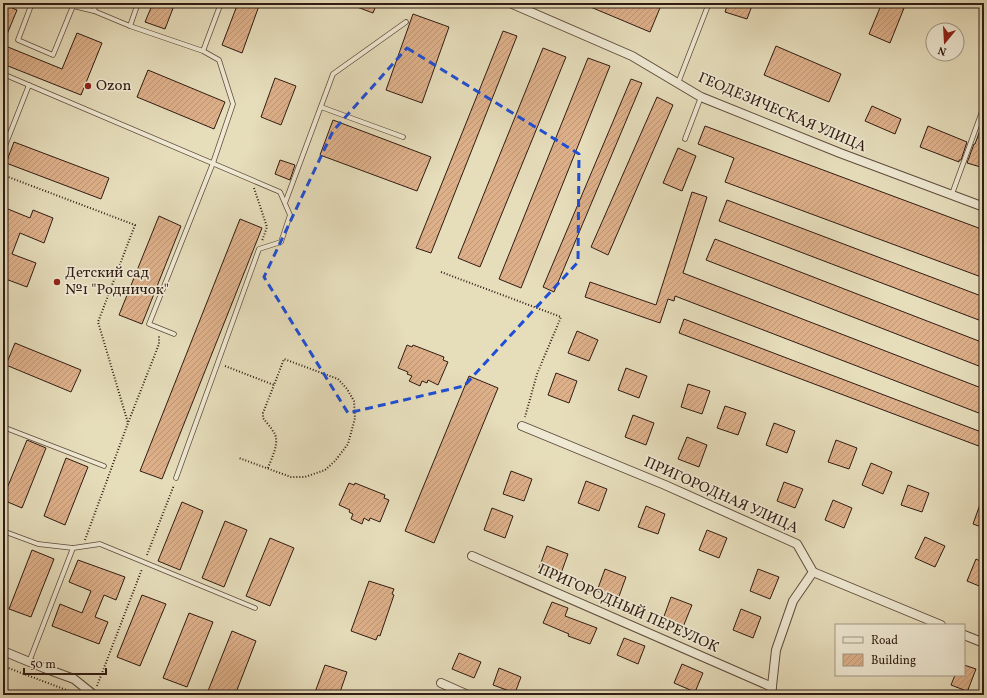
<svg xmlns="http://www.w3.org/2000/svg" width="987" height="698" viewBox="0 0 987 698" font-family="Vollkorn,serif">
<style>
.building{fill:url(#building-hatch);stroke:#311c13}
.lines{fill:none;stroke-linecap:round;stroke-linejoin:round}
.service-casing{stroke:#5e4c3d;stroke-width:5.5}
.minor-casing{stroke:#5e4c3d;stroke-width:10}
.path{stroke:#311c13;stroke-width:2;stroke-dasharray:1 2;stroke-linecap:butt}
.service{stroke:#efe9d3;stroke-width:4}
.minor{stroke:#efe9d3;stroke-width:8}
.marked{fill:none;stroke:#1d4ed8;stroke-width:3;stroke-dasharray:8 5;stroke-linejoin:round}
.poi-dot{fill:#8f2418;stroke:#efe9d3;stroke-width:1.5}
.labels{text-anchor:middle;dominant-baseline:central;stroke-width:3.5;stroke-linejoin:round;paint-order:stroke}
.poi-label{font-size:15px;fill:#311c13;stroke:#efe9d3;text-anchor:start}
.street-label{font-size:15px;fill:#311c13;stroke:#efe9d3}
</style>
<defs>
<pattern id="building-hatch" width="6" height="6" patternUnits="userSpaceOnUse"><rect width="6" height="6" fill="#ddb08a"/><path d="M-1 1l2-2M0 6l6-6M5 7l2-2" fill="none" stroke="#be9776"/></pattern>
</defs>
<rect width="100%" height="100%" fill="#e6ddbb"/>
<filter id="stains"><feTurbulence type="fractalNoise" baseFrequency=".005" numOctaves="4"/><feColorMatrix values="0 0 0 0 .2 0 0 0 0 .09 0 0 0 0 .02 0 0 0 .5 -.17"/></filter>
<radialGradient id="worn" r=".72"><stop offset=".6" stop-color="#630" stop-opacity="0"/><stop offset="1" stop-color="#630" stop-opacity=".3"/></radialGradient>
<g class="building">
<path d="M153 3H175L165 29 145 22Z"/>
<path d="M238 3H260L242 53 222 45Z"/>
<path d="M349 3H377L373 13 349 4Z"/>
<path d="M581 3H662L650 32Z"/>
<path d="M728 3H753L747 19 725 12Z"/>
<path d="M882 3H906L890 43 869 34Z"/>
<path d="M3 4 17 10 3 44Z"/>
<path d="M413 14 449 27 422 103 386 90Z"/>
<path d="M503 31 517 36 431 253 416 248Z"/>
<path d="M77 33 102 43 81 95 3 64V45L62 69Z"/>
<path d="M776 46 841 74 829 102 764 75Z"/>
<path d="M543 48 566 57 480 267 458 258Z"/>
<path d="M588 58 610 66 521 288 499 279Z"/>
<path d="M148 70 225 102 214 129 137 97Z"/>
<path d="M275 78 296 86 281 125 261 117Z"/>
<path d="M631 79 642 83 554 292 543 287Z"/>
<path d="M657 97 673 105 608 255 591 247Z"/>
<path d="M872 106 901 119 895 134 865 121Z"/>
<path d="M333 120 431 157 417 191 320 155Z"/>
<path d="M983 122H984V168L967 163 974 144H975Z"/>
<path d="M705 126 984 230V278L725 182 734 158 698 144Z"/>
<path d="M928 126 967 142 961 160H959V162L920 147Z"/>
<path d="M14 142 109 178 101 199 6 163Z"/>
<path d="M678 148 696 156 682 191 663 183Z"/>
<path d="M280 160 295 165 290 180 275 174Z"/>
<path d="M692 192 707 197 683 273 984 389V415L675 296 674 301 668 299 660 323 585 297 590 282 656 305Z"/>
<path d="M727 200 984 297V322L719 221Z"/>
<path d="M3 207 30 218 33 210 53 218 44 243 20 233 12 254 36 263 27 287 3 278V230L6 222 3 220Z"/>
<path d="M159 216 181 226 142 324 119 315Z"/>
<path d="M240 219 262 228 162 479 140 471Z"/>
<path d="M715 239 984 343V368L706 260Z"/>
<path d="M684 319 984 433V448L679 333Z"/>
<path d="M577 331 598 340 589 361 568 353Z"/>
<path d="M15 343 81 370 71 392 6 365Z"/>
<path d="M407 345 412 347 413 345 444 357 443 360 448 362 438 385 428 380 427 383 422 381 420 386 409 381 412 376 407 374 408 372 398 368Z"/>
<path d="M626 368 647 376 639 398 618 390Z"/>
<path d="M556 373 577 381 569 403 548 395Z"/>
<path d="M469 376 498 388 434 543 405 531Z"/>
<path d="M688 384 710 391 702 414 681 407Z"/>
<path d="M725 406 746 413 738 435 717 428Z"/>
<path d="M633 415 654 423 646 445 625 437Z"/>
<path d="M774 423 795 431 787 453 766 445Z"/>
<path d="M687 437 707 445 699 467 678 459Z"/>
<path d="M27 440 46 448 22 508 3 500V498Z"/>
<path d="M836 440 857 448 849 469 828 462Z"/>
<path d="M66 458 88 467 65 525 44 516Z"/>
<path d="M871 463 892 472 883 494 862 485Z"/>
<path d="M511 471 532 479 524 501 503 494Z"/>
<path d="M586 481 607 489 599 511 578 503Z"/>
<path d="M784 482 803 489 795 508 777 501Z"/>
<path d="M349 483 354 485 355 483 385 495 384 498 389 500 380 522 370 518 369 521 364 518 362 524 351 519 353 514 349 512 350 510 339 505Z"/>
<path d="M908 485 929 493 922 512 901 505Z"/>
<path d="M983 496H984V528L973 524Z"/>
<path d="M833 500 852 508 844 528 825 520Z"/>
<path d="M182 502 203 511 180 570 158 561Z"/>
<path d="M646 506 665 514 658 534 638 527Z"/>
<path d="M492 508 513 516 505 538 484 530Z"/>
<path d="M225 521 247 530 224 587 202 578Z"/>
<path d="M707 530 727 538 719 558 699 550Z"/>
<path d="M925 537 945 546 935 567 915 558Z"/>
<path d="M270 538 294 548 270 606 246 596Z"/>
<path d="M547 546 568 554 560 576 539 568Z"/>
<path d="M32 550 54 559 31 617 9 609Z"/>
<path d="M976 559 984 563V588L967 581Z"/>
<path d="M78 560 125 577 116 600 104 595 95 617 108 622 99 644 52 626 60 604 82 613 91 591 69 582Z"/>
<path d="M605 569 626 577 618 599 597 591Z"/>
<path d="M758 569 779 577 770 599 750 591Z"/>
<path d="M369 581 394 589 392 594 394 595 380 636 378 635 376 640 351 631Z"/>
<path d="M142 595 166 604 140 666 117 657Z"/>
<path d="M671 597 692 605 683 627 663 619Z"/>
<path d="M552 602 568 608 565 616 597 628 590 644 568 636 569 634 543 623Z"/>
<path d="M741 609 761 617 753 638 733 630Z"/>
<path d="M189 613 213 622 187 687 163 678Z"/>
<path d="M232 631 256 641 235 695H217L208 691Z"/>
<path d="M624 638 645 646 638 664 617 655Z"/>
<path d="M459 653 481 662 474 678 452 669Z"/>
<path d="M682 664 703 673 695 692 674 683Z"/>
<path d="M325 665 347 672 339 695H314Z"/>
<path d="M964 665 976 669 966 695H964V690L951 685 955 675H964Z"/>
<path d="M499 668 521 677 515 693 493 685Z"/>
</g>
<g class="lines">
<defs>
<g id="service">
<path d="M32 3 18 40 53 55 73 6"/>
<path d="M61 3 94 11 130 26 203 51 219 60 233 104 213 163 149 324 174 334"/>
<path d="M94 11 96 3"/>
<path d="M130 26 138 3"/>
<path d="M203 51 221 3"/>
<path d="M3 74 280 192 290 215 281 242 259 249 176 478"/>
<path d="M678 83 709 3"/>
<path d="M321 107 403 137"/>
<path d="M685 139 701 97"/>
<path d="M3 151 29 85"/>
<path d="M952 194 984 106"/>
<path d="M285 203 333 74 406 22"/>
<path d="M3 427 104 466"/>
<path d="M3 531 38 544 73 548 29 662"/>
<path d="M73 548 100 544 255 608"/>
</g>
<g id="minor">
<path d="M510 3 632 56 701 97 840 153 984 207"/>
<path d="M522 426 665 485 797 544 813 572 941 625"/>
<path d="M472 556 772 687"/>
<path d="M964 635 984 643"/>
<path d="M3 651 44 668 74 679 94 695"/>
<path d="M441 683 468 695"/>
<path d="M771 695 776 650 793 601 813 572"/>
</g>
</defs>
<use href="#service" class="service-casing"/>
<use href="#minor" class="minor-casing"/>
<g class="path">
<path d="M3 175 135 225 98 322 128 423"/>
<path d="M254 188 267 227 262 241"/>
<path d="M441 272 561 317 537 374 525 417"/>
<path d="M225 366 274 385 284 359 338 379 347 389 354 401 355 418 348 444 335 461 325 470 305 477H291L239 458"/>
<path d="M268 468C272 457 281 441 273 431 270 426 266 422 263 418V413L274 385"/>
<path d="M85 540 128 423 159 344V335"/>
<path d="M147 555 174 485"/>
<path d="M3 666 69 691"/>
<path d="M97 686 142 569"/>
<path d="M67 695 70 690"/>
</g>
<use href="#service" class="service"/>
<use href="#minor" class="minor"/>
</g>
<path class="marked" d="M407 48 579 154 578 262 464 386 348 413 264 277 333 131Z"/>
<g class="poi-dot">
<circle cx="88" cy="86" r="4"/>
<circle cx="57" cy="282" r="4"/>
</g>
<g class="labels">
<g class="poi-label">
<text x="96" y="86">Ozon</text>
<text x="65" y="273">Детский сад<tspan x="65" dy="17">№1 "Родничок"</tspan></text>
</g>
<g class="street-label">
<text transform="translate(782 113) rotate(23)">ГЕОДЕЗИЧЕСКАЯ УЛИЦА</text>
<text transform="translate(721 496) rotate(24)">ПРИГОРОДНАЯ УЛИЦА</text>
<text transform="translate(628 609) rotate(24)">ПРИГОРОДНЫЙ ПЕРЕУЛОК</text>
</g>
</g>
<rect width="987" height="698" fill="none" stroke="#e6ddbb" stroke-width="16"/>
<rect x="4" y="4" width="979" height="690" fill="none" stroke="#311c13" stroke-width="2"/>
<rect x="8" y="8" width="971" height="682" fill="none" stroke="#311c13"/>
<rect x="835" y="624" width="130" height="52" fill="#efe9d3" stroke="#a39786"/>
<rect x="843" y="637" width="20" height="6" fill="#efe9d3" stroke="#a39786"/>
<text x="871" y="644" font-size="12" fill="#311c13">Road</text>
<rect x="843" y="654" width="20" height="12" fill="url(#building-hatch)" stroke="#a39786"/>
<text x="871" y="664" font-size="12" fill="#311c13">Building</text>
<g transform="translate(945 42) rotate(198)"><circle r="19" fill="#efe9d3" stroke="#a39786"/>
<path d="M0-3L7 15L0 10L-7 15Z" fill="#8f2418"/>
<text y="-6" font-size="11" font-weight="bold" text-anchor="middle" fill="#311c13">N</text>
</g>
<path d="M24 668v6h82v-6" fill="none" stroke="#311c13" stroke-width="2"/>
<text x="30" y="668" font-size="12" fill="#311c13" stroke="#efe9d3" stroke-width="3" paint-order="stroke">50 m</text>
<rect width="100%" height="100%" filter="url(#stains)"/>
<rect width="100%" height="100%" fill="url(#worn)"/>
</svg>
